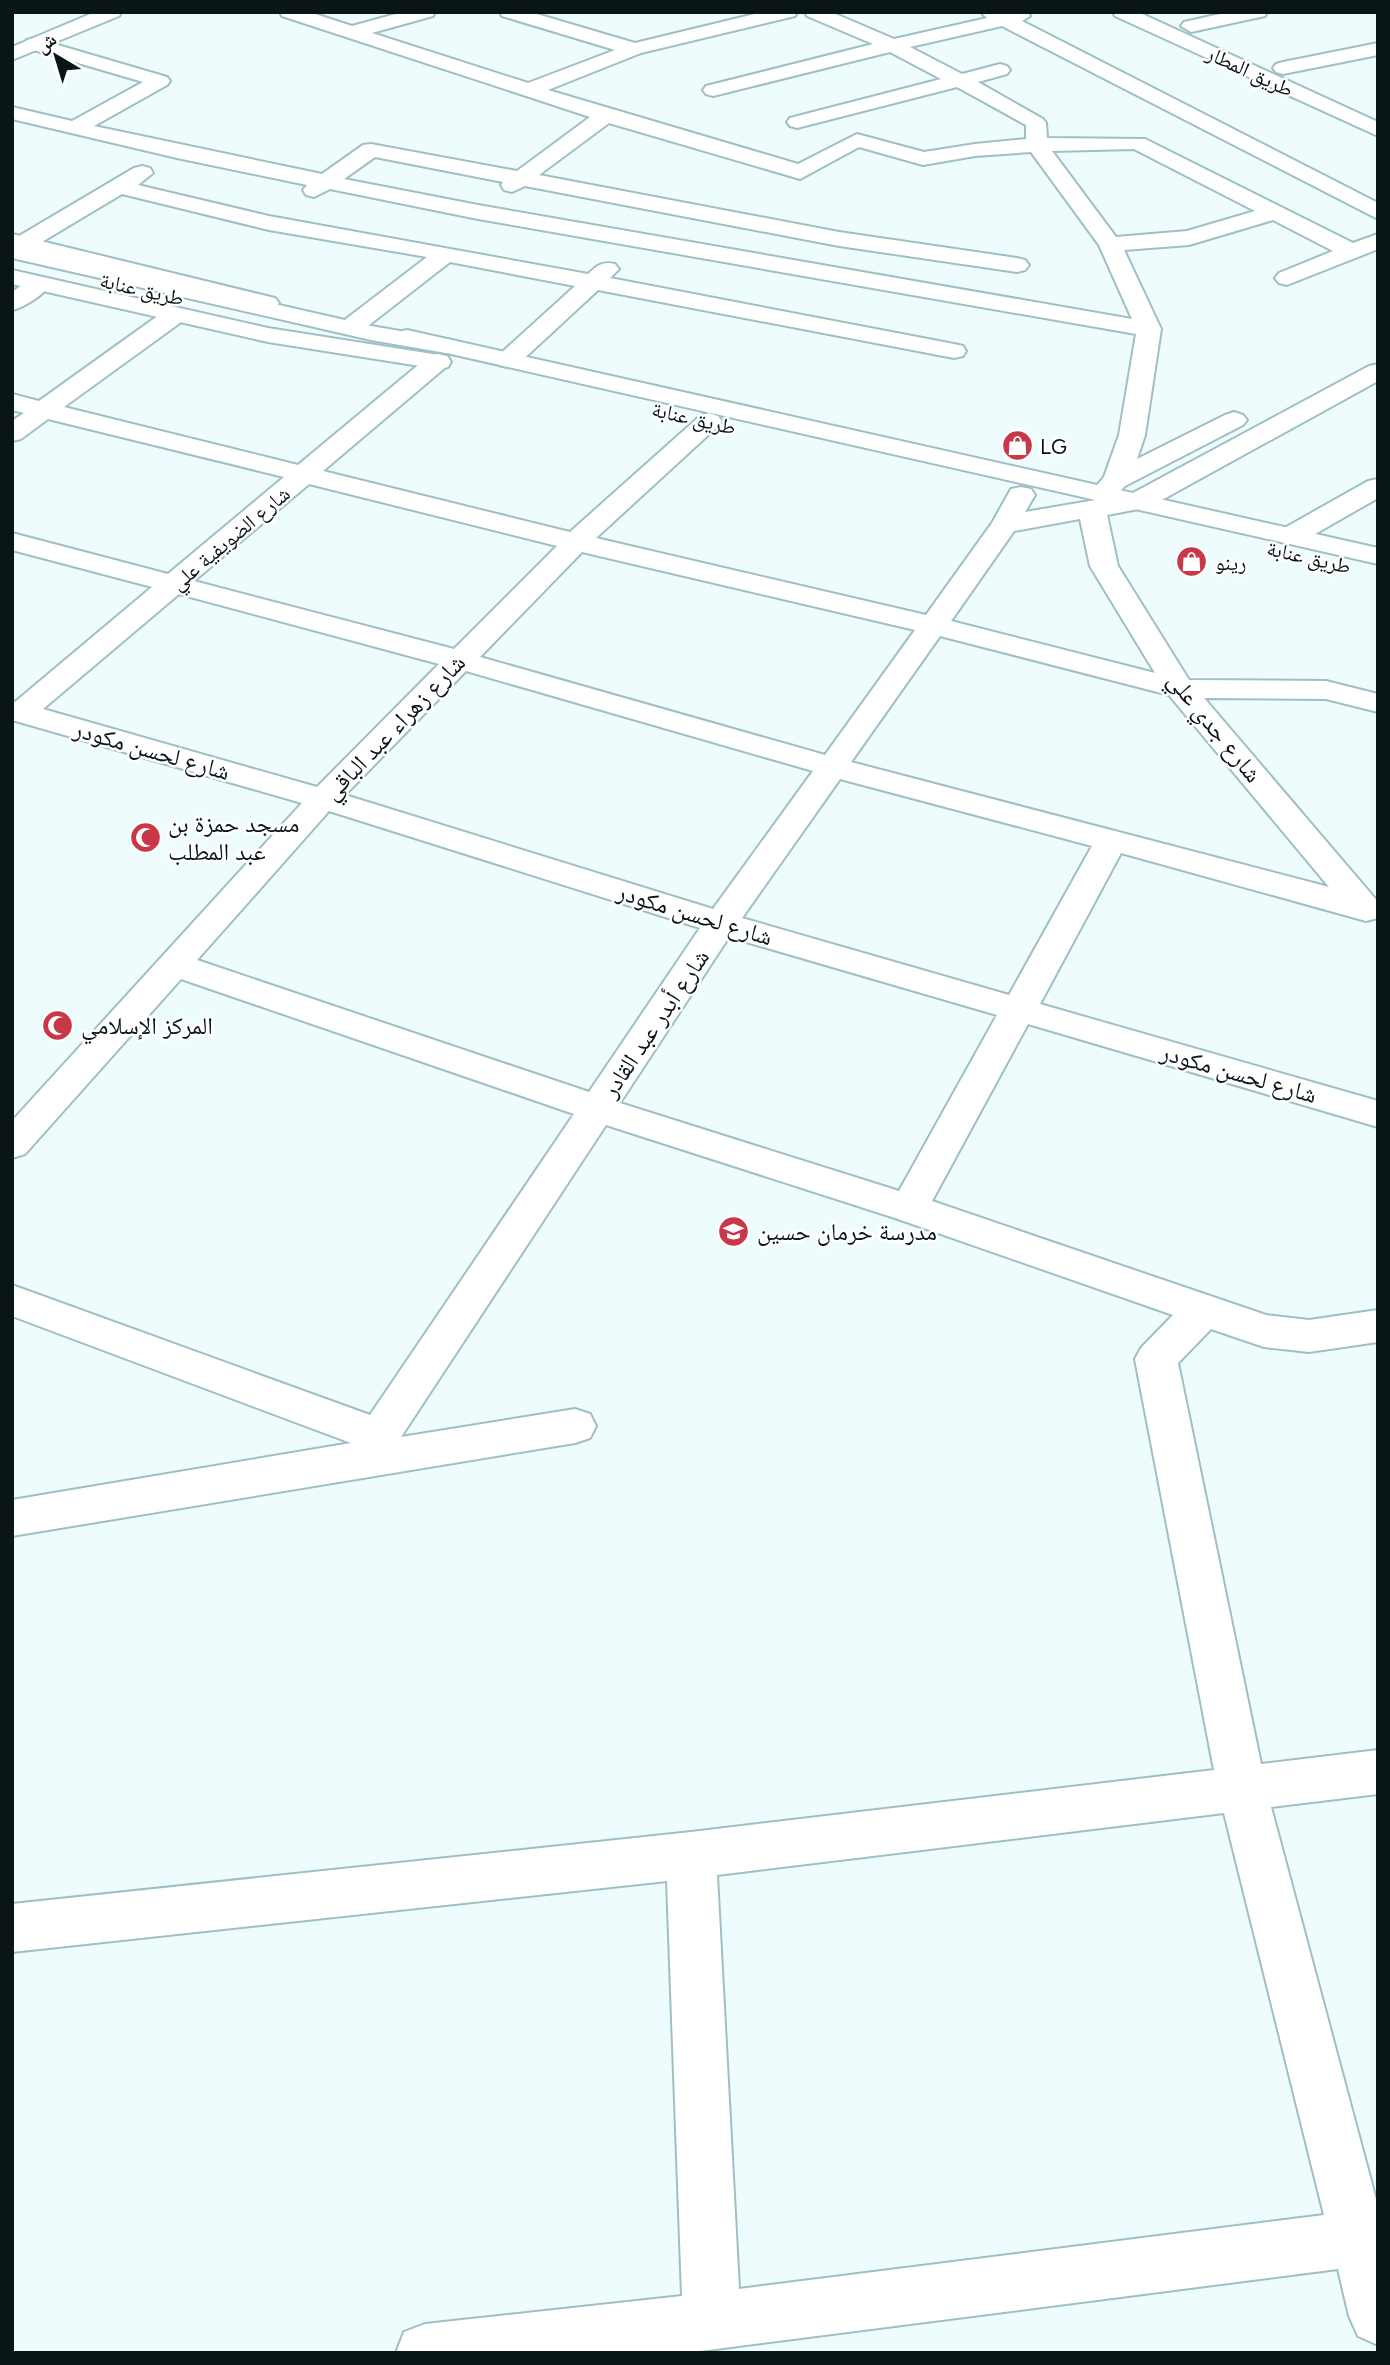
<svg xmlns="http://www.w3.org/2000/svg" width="1390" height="2365" viewBox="0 0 1390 2365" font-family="Figtree,'Noto Naskh Arabic',sans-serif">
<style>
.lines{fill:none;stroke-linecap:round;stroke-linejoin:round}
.minor-casing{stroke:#9fc0c3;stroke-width:4}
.major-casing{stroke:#9fc0c3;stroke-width:4}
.highway-casing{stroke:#9fc0c3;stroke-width:4}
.minor{fill:#fff;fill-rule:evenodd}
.major{fill:#fff;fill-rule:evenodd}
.highway{fill:#fff;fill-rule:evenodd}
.labels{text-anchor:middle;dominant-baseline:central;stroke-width:5;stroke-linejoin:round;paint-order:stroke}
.far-street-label{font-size:21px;fill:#091516;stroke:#fff}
.far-poi-label{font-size:21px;fill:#091516;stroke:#fff;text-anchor:start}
.street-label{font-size:24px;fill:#091516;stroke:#fff}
.poi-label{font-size:24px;fill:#091516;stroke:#fff;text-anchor:start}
</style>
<rect width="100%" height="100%" fill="#effcfd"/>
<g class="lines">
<defs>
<g id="minor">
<path d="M280 12H309L352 26 403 12H435L433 16 372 33 528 83 615 50 502 16 500 12H530L635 43 763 12H797L795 16 641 53 548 90 798 164 857 134 924 152 975 144 1026 139V125L957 87 797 128 790 126 787 122 790 118 941 79 890 52 713 96 706 94 703 90 706 86 873 44 807 16 805 12H831L894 39 987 18 981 12H1027L1030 16 1022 21 1378 203V219L1002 26 910 47 962 74 1000 64 1007 66 1010 70 1007 74 978 82 1043 119 1046 123 1047 138 1145 139 1353 243 1378 234V249L1287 285 1279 283 1275 278 1279 273 1333 251 1273 220 1189 245 1124 250 1161 329 1145 435 1137 459 1225 415 1234 412 1243 415 1247 420 1243 425 1125 486C1116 496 1110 499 1096 496L1093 490 1104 477 1119 435 1136 334 478 219 330 189 314 197 306 195 303 190 307 185 177 158 12 119V107L72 121 143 82 27 48 24 44 27 40 34 38 167 77 170 81 167 85 94 126 322 174 363 145 371 144 517 171 590 117 282 16ZM609 123 800 179 859 147 923 165 975 156 1031 152 1099 245 1132 319 478 205 344 179 375 157 503 182 501 185 504 190 512 192 525 186 839 246 1017 272 1025 270 1029 265 1025 260 1017 258 839 232 539 175ZM1134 149 1255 211 1187 231 1116 237 1052 151Z"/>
<path d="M1229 12H1267L1265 16 1191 32 1181 26 1184 22Z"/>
<path d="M1378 43V55L1283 74 1276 72 1273 68 1276 64 1283 62Z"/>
<path d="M142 166 150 168 153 173 138 185 269 216 588 274C597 266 602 261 615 264L619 269 610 278 954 344 963 346 966 351 963 356 954 358 598 290 517 365 508 367 499 365 496 360 499 355 575 286 450 262 364 329 355 331 346 329 343 324 346 319 427 257 269 230 122 194 30 249 22 251 12 246 14 239 134 168Z"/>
<path d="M39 277 47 279 51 284C43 295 25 307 12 310V292L31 279Z"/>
<path d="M175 308 184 310 187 315 184 320 64 407 298 465 429 356 438 354 447 356 450 361 447 366 323 471 570 532 700 416 709 413 718 416 722 421 718 426 596 538 926 615 992 523 1011 489 1021 487 1031 489 1035 495 1025 512 1131 494 1369 366 1378 364V381L1149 507 1107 515 1118 566 1189 680 1326 681 1378 694V712L1326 699 1204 698 1378 902V918L1366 921 1121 853 1040 1004 1378 1101V1127L1028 1024 932 1201 1266 1315 1309 1320 1378 1310V1342L1309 1352 1264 1347 1211 1329 1178 1363 1261 1764 1378 1750V1794L1271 1807 1378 2207V2345L1358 2336 1349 2316 1338 2269 685 2353H396L404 2332 425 2324 682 2296 667 1881 12 1952V1904L691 1832 1214 1770 1135 1359 1141 1348 1173 1315 895 1218 606 1125 401 1437 575 1409 590 1414 596 1426 590 1438 575 1443 12 1536V1500L351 1443 12 1316V1285L370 1415 574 1114 181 979 25 1154 12 1158V1121L302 803 12 720V701L15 702 152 587 12 550V533L168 574 284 477 48 419 21 439 12 441V421L24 413 12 410V394L39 401 166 310ZM309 484 557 546 454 649 194 581ZM1080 519 1090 566 1155 673 951 621 1014 531ZM582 552 915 630 825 755 480 657ZM179 594 439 664 317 787 43 709ZM940 636 1169 695 1329 887 851 762ZM466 671 813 771 713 909 345 795ZM840 779 1092 846 1009 995 742 918ZM329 811 700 928 589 1092 197 960ZM729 937 997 1015 899 1191 620 1103ZM1224 1813 1324 2215 739 2289 717 1875Z"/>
<path d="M1378 479V498L1301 542 1291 544 1281 542 1277 536 1281 530 1368 481Z"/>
</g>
<g id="major">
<path d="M1113 12H1138L1378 122V136L1115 16Z"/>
<path d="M12 234 275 298 279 303 275 308 267 310 12 248Z"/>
<path d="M12 270 268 328 439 355 448 357 451 362 448 367 439 369 268 342 12 284Z"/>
<path d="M407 330 1378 548V564L398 342 395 337 398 332Z"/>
</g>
<g id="highway">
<path d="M95 12H121L119 16 12 60V47Z"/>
<path d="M12 244 371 326 446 339 455 341 458 346 455 351 446 353 371 340 12 258Z"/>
</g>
</defs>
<use href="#minor" class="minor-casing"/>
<use href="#major" class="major-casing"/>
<use href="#highway" class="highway-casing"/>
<use href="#minor" class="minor"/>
<use href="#major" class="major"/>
<use href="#highway" class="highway"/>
</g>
<defs>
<symbol id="shop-disc" viewBox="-11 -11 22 22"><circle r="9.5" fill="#c83849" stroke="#fff"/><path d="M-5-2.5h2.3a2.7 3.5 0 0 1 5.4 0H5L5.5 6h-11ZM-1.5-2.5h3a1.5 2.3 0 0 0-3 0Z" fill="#fff"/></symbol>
<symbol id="mosque-disc" viewBox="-11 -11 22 22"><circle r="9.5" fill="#c83849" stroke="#fff"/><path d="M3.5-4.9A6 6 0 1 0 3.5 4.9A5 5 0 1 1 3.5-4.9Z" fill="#fff"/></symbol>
<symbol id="school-disc" viewBox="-11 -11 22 22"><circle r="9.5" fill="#c83849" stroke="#fff"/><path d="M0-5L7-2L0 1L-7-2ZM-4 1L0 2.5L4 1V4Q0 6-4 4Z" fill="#fff"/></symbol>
</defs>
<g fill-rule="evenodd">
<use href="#shop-disc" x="1000" y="428" width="35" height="35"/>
<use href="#shop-disc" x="1174" y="544" width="35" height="35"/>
<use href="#mosque-disc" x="128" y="820" width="35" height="35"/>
<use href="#mosque-disc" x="40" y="1008" width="35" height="35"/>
<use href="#school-disc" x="716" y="1214" width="35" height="35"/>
</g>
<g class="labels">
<g class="far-street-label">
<text transform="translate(1250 71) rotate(25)">طريق المطار</text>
<text transform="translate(142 289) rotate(13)">طريق عنابة</text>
<text transform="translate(694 418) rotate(13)">طريق عنابة</text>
<text transform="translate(230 538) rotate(-40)">شارع الضويفية علي</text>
<text transform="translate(1309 557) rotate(13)">طريق عنابة</text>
</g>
<g class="far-poi-label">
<text x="1040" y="446">LG</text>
<text x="1215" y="562">رينو</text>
</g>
<g class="street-label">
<text transform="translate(394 727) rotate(-46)">شارع زهراء عبد الباقي</text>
<text transform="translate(1215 727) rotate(51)">شارع جدي علي</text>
<text transform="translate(152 750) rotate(16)">شارع لحسن مكودر</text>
<text transform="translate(695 914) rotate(17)">شارع لحسن مكودر</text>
<text transform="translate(655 1023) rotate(-56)">شارع أبدر عبد القادر</text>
<text transform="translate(1239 1073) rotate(16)">شارع لحسن مكودر</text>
</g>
<g class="poi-label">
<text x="168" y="823">مسجد حمزة بن<tspan x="168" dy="28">عبد المطلب</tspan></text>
<text x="81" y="1025">المركز الإسلامي</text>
<text x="757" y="1231">مدرسة خرمان حسين</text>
</g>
</g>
<rect width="1390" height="2365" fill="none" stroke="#091516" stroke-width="28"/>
<g transform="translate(56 56) rotate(322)" stroke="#ffffff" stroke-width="5" paint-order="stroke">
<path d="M0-5L12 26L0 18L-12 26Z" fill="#091516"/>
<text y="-10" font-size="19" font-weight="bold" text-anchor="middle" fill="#091516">ش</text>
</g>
</svg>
